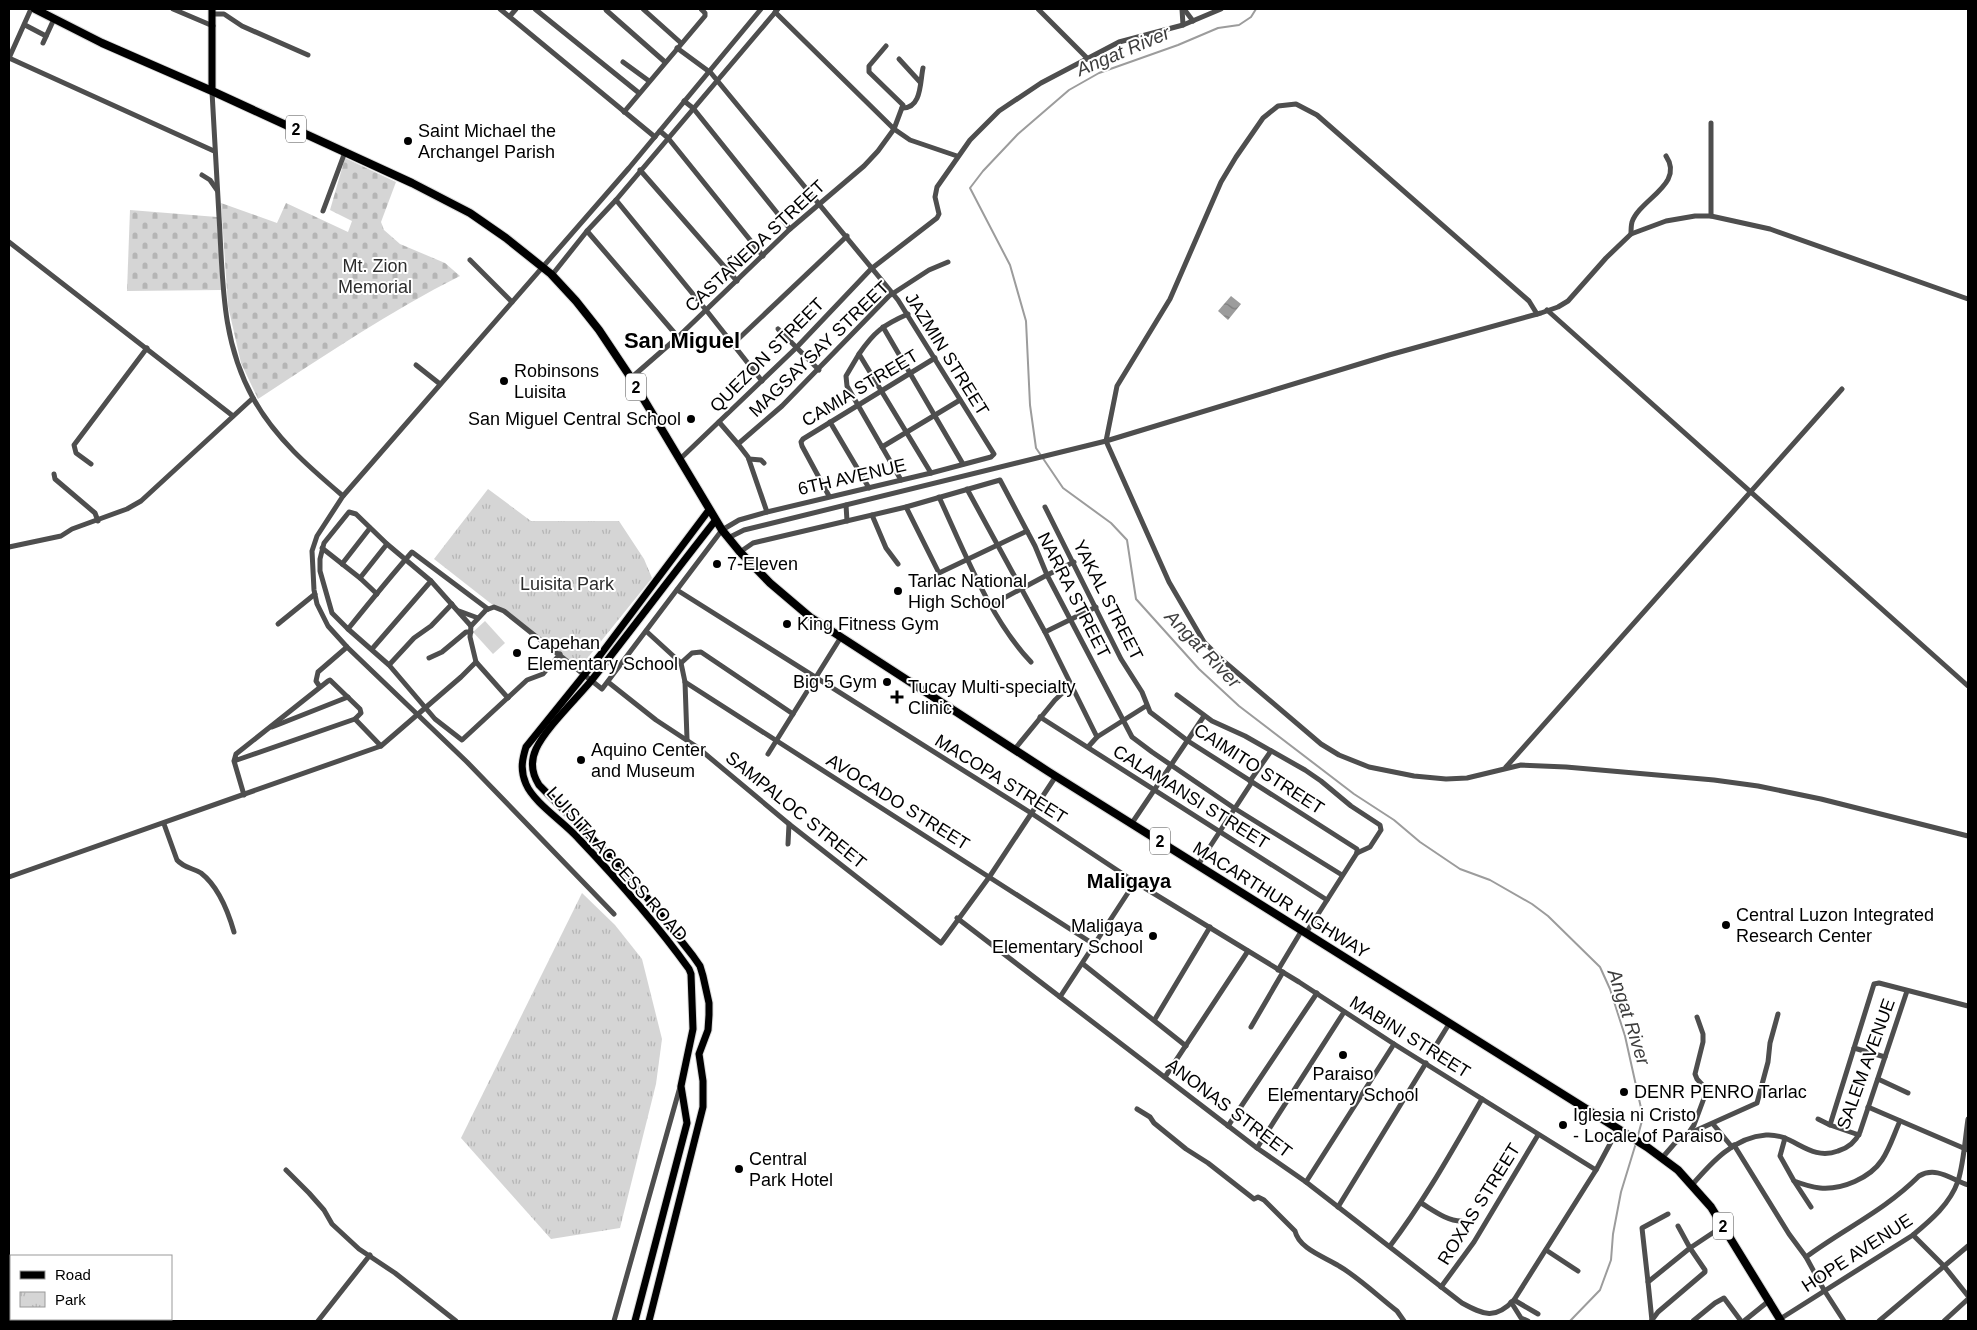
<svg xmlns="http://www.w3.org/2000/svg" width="1977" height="1330" viewBox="0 0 1977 1330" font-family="Helvetica,sans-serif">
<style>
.cemetery{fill:url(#cemetery-stones)}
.park{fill:url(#park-tufts)}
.pitch{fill:#d5d5d5}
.water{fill:url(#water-waves)}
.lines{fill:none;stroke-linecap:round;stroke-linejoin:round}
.stream{stroke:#9c9c9c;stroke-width:2}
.major-casing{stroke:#dbdbdb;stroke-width:9}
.highway-casing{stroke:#dbdbdb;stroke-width:10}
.minor{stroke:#4e4e4e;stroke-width:5}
.major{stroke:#000;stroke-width:7}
.highway{stroke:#000;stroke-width:8}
.poi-dot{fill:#000;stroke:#fff;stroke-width:2}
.labels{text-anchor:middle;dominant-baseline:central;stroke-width:4;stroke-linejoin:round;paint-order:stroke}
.shield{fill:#fff;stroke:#4c4c4c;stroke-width:1}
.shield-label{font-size:16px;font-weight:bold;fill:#000}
.poi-label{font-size:18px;fill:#000;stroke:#fff;text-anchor:start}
.street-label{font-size:18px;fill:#000;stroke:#fff}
.park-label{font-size:18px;fill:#2c2c2c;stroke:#fff}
.water-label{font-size:19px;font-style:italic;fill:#3d3d3d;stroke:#fff}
.quarter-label{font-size:20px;font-weight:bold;fill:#000;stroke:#fff}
.district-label{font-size:22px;font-weight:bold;fill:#000;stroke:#fff}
</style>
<defs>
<pattern id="cemetery-stones" width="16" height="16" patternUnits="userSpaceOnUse" patternTransform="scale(1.25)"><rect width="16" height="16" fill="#d5d5d5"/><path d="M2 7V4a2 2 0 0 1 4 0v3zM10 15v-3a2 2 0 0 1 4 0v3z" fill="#b5b5b5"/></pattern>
<pattern id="park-tufts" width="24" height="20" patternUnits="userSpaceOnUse" patternTransform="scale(1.25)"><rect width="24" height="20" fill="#d5d5d5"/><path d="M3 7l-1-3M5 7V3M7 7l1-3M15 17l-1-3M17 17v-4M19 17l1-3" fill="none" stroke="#b5b5b5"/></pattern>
<pattern id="water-waves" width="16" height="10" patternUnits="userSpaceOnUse" patternTransform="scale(1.25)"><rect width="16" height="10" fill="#9c9c9c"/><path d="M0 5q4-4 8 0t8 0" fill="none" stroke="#7d7d7d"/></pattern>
</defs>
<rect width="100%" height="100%" fill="#fff"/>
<g class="cemetery">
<path d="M345 158 396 182 381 222 384 230 400 244 445 263 460 276C390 311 324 356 258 399L241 363 228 306 221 203 277 223 286 203 348 232 352 221 330 210Z"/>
<path d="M130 210 217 217 221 290 127 291Z"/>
</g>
<g class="park">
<path d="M488 489 531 521H619L644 559 652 578 577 671 434 559Z"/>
<path d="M582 893 615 925 642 959 662 1039 656 1084 620 1228 551 1239 461 1138Z"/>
</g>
<path class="pitch" d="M485 621 505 643 493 654 473 632Z"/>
<path class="water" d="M1231 296 1241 304 1228 320 1218 311Z"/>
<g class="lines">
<g class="stream">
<path d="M1256 9 1251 17 1239 25 1218 28 1178 45 1099 73 1069 90 1018 134 983 171 970 188 1010 265 1026 321 1030 405 1036 448 1063 488 1111 523 1127 540 1136 599 1199 669 1239 706 1354 794 1394 820 1420 842 1460 869 1490 880 1532 904 1548 916 1600 967 1610 989 1625 1036 1643 1117 1637 1139"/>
<path d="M1570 1321 1600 1290 1611 1260 1613 1234 1621 1192 1636 1143"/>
</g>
<defs>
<g id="major">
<path d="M212 91V9"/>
<path d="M635 1321 687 1123 681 1086 693 1029 691 974 689 969C656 923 618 880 578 838 564 822 534 803 526 784 520 770 522 760 526 747L601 654 709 510"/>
<path d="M649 1321 703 1107V1081L699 1054 708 1030 709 1015V1003L703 976 700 966 693 956 634 881 539 785C532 774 530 762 536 749 545 729 576 699 591 681 633 628 673 574 715 521"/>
</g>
<path id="highway" d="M35 9 102 43 212 91 412 183 470 213 506 238 551 274 576 301 599 330 631 378 722 530 740 552 770 583 810 617 1049 772 1647 1147 1678 1170 1711 1207 1781 1321"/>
</defs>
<use href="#major" class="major-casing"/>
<use href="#highway" class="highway-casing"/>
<g class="minor">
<path d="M173 9 213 26"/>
<path d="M500 9 655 137"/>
<path d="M535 9 639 93"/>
<path d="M643 9 681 43"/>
<path d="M1038 9 1088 59"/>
<path d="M1182 9 1183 25"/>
<path d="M1184 9 1193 21"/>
<path d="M606 10 665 62"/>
<path d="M775 12 894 129 910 140 957 156"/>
<path d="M213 14H224L242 26 308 55"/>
<path d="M510 16 516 9"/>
<path d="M25 25 46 36"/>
<path d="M43 43 54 19"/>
<path d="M9 58 214 151"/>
<path d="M9 58 31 9"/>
<path d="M899 59 920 82"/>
<path d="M623 62 649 81"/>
<path d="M212 91C214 133 217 175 219 216 223 281 221 340 253 398 275 438 309 467 343 496"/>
<path d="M684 101 693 108 790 229"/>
<path d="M902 108C922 109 920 81 923 68"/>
<path d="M624 112 705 16V13L701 9"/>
<path d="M1711 123V216"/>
<path d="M660 131 668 138 763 256"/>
<path d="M640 170 737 281"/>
<path d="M202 175 210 180 217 190"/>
<path d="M616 200 706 310 762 381"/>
<path d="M323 211 345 152"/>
<path d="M587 231 678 337"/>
<path d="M1631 234C1631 230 1631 226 1632 222 1640 199 1685 184 1666 156"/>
<path d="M9 242 233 416"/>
<path d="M470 260 512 302"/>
<path d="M552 275 587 231 616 200 778 9"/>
<path d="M1547 310 1968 686"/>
<path d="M908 314C883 325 874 332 859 354L931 473"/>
<path d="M1537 314 1529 301 1317 115 1296 104 1278 106 1263 118 1236 157 1221 182 1170 299 1117 386 1106 441 1169 582 1204 642 1220 658 1321 744 1339 755 1369 767 1414 776 1446 779 1467 778 1521 765 1566 767 1714 780 1758 786 1821 799 1968 836"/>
<path d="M883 327 963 464"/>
<path d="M778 329 819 370"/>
<path d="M733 344 847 236"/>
<path d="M859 354 846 376 847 386 901 480"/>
<path d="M416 365 440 384"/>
<path d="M631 378 678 337 790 229 864 166 878 151 894 129 903 105 869 72V66L886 46"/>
<path d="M719 422 738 444 782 406 889 296 929 270 948 262"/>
<path d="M830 422 869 488"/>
<path d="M738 444 748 457 767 512"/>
<path d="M882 447 960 400"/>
<path d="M749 459 761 460 764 463"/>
<path d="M679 460 796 348 871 269 937 218 939 214 935 197 937 187 970 140 999 111 1041 83 1119 42 1183 25 1221 9"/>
<path d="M91 464 76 453 74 445 147 348"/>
<path d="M54 474 55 479 95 513 98 521"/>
<path d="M967 489 1045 632 1097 737"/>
<path d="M829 496 802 446 801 442 803 439 935 358"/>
<path d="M939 497C964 551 990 619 1031 662"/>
<path d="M846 505 847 521"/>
<path d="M906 507 939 573 1027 531"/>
<path d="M1045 507 1121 659 1142 692 1150 712 1188 741 1357 849V853"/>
<path d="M872 515 886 548 898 564"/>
<path d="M728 538 744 530 1106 441 1389 355 1541 313 1558 307 1568 301 1606 258 1631 234 1666 221 1695 216H1711L1770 229 1968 299"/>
<path d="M9 547 61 536 72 529 127 509 141 501 253 398"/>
<path d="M322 548 360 578 377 594"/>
<path d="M740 552 753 543 906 507 1000 480 1035 546 1047 575 1132 737 1152 752 1234 808 1342 875"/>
<path d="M342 564 370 528"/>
<path d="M360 578 387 544"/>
<path d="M431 581 471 626"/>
<path d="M677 590 1031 813 1135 882 1299 982 1394 1044 1596 1170"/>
<path d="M991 605 1047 575 1074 562"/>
<path d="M459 611 478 618"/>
<path d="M278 624 315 594"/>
<path d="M348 629 389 665 435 719 462 740 527 680 543 674 560 654"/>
<path d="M646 631 681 663 685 682 687 739"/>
<path d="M1045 632 1096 607"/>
<path d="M372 649 431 581 387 544 356 514 349 512 324 543 320 559V571L332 613 348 629C369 603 390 577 412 552L488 609"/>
<path d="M429 658 442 652 466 632H471"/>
<path d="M681 663 692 653 701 652 793 714"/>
<path d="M389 665 414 638 431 626 452 604"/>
<path d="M608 682 656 720 697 747 789 824 941 943 990 876 1056 776"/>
<path d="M685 682 1095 945"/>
<path d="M320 687 316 681 318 672 347 647"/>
<path d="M1177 695 1212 721 1245 736 1305 770 1321 781 1351 806 1380 825 1381 830 1370 847 1357 853"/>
<path d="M508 698 476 662 470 637 471 626 486 610 494 607 504 611 602 689 722 530 739 520 767 512 931 473 991 457 994 454 898 300 711 73 677 48"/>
<path d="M1040 717 1327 900"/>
<path d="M355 719 381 746"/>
<path d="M272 727 348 697"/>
<path d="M1088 747 1097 737 1146 706"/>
<path d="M1014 750 1055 700 1070 686"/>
<path d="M768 754 841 637"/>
<path d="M234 761 355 719 361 713 360 709 330 680 328 681 236 754 234 761 244 795"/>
<path d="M1506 767 1842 389"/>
<path d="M1250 781 1271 751"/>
<path d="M1132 823 1204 716"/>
<path d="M164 824 177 860C184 868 193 868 201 873 219 887 228 911 234 932"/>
<path d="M788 844 789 824"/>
<path d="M1198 865 1252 782"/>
<path d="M9 877 381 746 461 677 476 662"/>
<path d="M614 914 467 762 347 647 328 626 317 604 314 590 312 551 317 536 343 496 629 168 761 9"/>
<path d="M957 918 1257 1148 1306 1182 1462 1303C1484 1315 1495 1320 1514 1300L1596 1170 1618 1129"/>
<path d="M1306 933 1357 853"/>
<path d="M1083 964 1186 1046"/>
<path d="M1278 970 1302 930"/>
<path d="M1060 997 1135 882"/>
<path d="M1155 1019 1210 927"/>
<path d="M1251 1027 1283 972"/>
<path d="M1854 1048 1885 1057"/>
<path d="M1433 1050 1449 1024"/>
<path d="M1165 1077 1248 951"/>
<path d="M1878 1079 1908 1093"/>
<path d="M1868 1107 1968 1150"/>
<path d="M1137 1109 1150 1117 1154 1123 1186 1149 1208 1163 1254 1199 1258 1197 1264 1200 1295 1231C1299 1249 1325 1257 1339 1266 1358 1277 1379 1297 1397 1311L1404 1321"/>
<path d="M1818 1119 1830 1125 1874 984 1879 983 1968 1006"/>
<path d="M1713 1124 1732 1147"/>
<path d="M1830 1125 1859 1135"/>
<path d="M1228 1126 1317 993"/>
<path d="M1688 1134 1694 1125 1707 1090 1697 1079 1695 1074 1703 1042V1034L1697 1017"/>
<path d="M1785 1138 1780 1156 1794 1181 1811 1207"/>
<path d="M1734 1145 1789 1234 1806 1257 1824 1290 1844 1321"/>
<path d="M1257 1148 1344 1012"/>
<path d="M1662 1158 1675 1143 1688 1134 1757 1103 1768 1062 1770 1043 1778 1014"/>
<path d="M286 1170 309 1193 324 1210 332 1224 359 1249 395 1273 456 1321"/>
<path d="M1794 1181C1802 1184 1811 1187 1820 1188 1842 1190 1870 1178 1882 1160 1890 1148 1894 1134 1900 1121"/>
<path d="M1306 1182 1394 1044"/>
<path d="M1692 1185C1711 1163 1734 1137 1766 1135 1794 1133 1809 1162 1838 1151 1848 1148 1856 1141 1860 1132L1907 991"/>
<path d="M1421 1203C1433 1210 1447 1221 1461 1221"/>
<path d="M1338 1207 1426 1063"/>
<path d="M1913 1235 1944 1266 1968 1296"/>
<path d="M1390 1246C1425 1200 1453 1149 1482 1099"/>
<path d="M1546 1250 1578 1271"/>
<path d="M1806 1257C1845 1228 1884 1211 1919 1176 1936 1166 1951 1179 1968 1185"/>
<path d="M1648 1282 1642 1228 1668 1214"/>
<path d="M1441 1287 1474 1242 1538 1135"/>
<path d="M1514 1300 1538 1314"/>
<path d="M1511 1302 1521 1318 1528 1321"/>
<path d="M1780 1319 1913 1235C1931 1220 1950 1204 1958 1181 1964 1162 1965 1139 1968 1119"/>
<path d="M1652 1320 1658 1312 1705 1272V1270L1690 1248 1678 1226"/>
<path d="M318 1321 370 1255"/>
<path d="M614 1321 680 1087"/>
<path d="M1652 1321 1648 1282 1690 1248 1723 1226"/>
<path d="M1693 1321 1715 1303 1724 1298 1741 1321"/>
<path d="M1744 1321 1770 1300"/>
<path d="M1879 1321 1968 1246"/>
<path d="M1944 1321 1968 1299"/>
</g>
<use href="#major" class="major"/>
<use href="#highway" class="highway"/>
</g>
<g class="poi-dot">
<circle cx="408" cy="141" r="5"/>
<circle cx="504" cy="381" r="5"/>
<circle cx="691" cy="419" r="5"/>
<circle cx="717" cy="564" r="5"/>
<circle cx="898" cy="591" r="5"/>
<circle cx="787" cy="624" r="5"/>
<circle cx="517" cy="653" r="5"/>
<circle cx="887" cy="682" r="5"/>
<path d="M894.5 689.5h5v5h5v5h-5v5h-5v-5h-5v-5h5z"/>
<circle cx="581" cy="760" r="5"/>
<circle cx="1726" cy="925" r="5"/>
<circle cx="1153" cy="936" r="5"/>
<circle cx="1343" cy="1055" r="5"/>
<circle cx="1624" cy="1092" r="5"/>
<circle cx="1563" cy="1125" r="5"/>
<circle cx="739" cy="1169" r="5"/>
</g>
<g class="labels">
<g class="shield">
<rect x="286" y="115.5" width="20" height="27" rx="4"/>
<rect x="626" y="373.5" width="20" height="27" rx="4"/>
<rect x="1150" y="827.5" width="20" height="27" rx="4"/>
<rect x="1713" y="1212.5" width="20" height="27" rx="4"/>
</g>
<g class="shield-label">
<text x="296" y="129">2</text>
<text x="636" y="387">2</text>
<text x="1160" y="841">2</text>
<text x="1723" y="1226">2</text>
</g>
<g class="poi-label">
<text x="418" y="131">Saint Michael the<tspan x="418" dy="21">Archangel Parish</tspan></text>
<text x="514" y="371">Robinsons<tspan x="514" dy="21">Luisita</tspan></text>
<text x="681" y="419" text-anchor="end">San Miguel Central School</text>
<text x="727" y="564">7-Eleven</text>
<text x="908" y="581">Tarlac National<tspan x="908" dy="21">High School</tspan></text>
<text x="797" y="624">King Fitness Gym</text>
<text x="527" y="643">Capehan<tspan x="527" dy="21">Elementary School</tspan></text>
<text x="877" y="682" text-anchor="end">Big 5 Gym</text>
<text x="908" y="687">Tucay Multi-specialty<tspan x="908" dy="21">Clinic</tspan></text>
<text x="591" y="750">Aquino Center<tspan x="591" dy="21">and Museum</tspan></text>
<text x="1736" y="915">Central Luzon Integrated<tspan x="1736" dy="21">Research Center</tspan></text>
<text x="1143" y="926" text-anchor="end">Maligaya<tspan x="1143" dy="21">Elementary School</tspan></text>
<text x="1343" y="1074" text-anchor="middle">Paraiso<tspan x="1343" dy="21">Elementary School</tspan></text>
<text x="1634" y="1092">DENR PENRO Tarlac</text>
<text x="1573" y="1115">Iglesia ni Cristo<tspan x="1573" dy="21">- Locale of Paraiso</tspan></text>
<text x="749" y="1159">Central<tspan x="749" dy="21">Park Hotel</tspan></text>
</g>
<g class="street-label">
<text transform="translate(755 246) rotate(-43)">CASTAÑEDA STREET</text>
<text transform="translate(819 349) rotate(-44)">MAGSAYSAY STREET</text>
<text transform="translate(947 354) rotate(58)">JAZMIN STREET</text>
<text transform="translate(767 355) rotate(-45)">QUEZON STREET</text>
<text transform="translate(860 388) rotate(-31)">CAMIA STREET</text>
<text transform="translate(852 477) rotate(-13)">6TH AVENUE</text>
<text transform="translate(1074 595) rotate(63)">NARRA STREET</text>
<text transform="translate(1108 600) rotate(63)">YAKAL STREET</text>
<text transform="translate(1259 769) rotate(33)">CAIMITO STREET</text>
<text transform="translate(1001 779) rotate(32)">MACOPA STREET</text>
<text transform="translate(1191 797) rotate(32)">CALAMANSI STREET</text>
<text transform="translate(898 802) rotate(32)">AVOCADO STREET</text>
<text transform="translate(796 810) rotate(39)">SAMPALOC STREET</text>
<text transform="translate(617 864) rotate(48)">LUISITA ACCESS ROAD</text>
<text transform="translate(1281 900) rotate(32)">MACARTHUR HIGHWAY</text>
<text transform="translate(1410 1037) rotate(32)">MABINI STREET</text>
<text transform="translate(1866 1064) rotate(-70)">SALEM AVENUE</text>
<text transform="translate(1229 1108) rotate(37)">ANONAS STREET</text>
<text transform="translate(1479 1204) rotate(-58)">ROXAS STREET</text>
<text transform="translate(1857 1253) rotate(-33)">HOPE AVENUE</text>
</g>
<g class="park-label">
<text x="375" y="266">Mt. Zion<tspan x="375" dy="21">Memorial</tspan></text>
<text x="567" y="584">Luisita Park</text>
</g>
<g class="water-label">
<text transform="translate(1123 51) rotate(-23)">Angat River</text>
<text transform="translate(1203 649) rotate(46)">Angat River</text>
<text transform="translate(1629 1017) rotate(72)">Angat River</text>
</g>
<g class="quarter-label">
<text x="1129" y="881">Maligaya</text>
</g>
<g class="district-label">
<text x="682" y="340">San Miguel</text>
</g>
</g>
<rect width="1977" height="1330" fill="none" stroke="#000000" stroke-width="20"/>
<rect x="10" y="1255" width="162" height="65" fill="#ffffff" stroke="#999999"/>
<rect x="20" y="1271" width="25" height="8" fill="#000000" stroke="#999999"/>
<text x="55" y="1280" font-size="15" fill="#000000">Road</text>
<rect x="20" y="1292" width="25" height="15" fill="url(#park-tufts)" stroke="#999999"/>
<text x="55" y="1305" font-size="15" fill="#000000">Park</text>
</svg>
